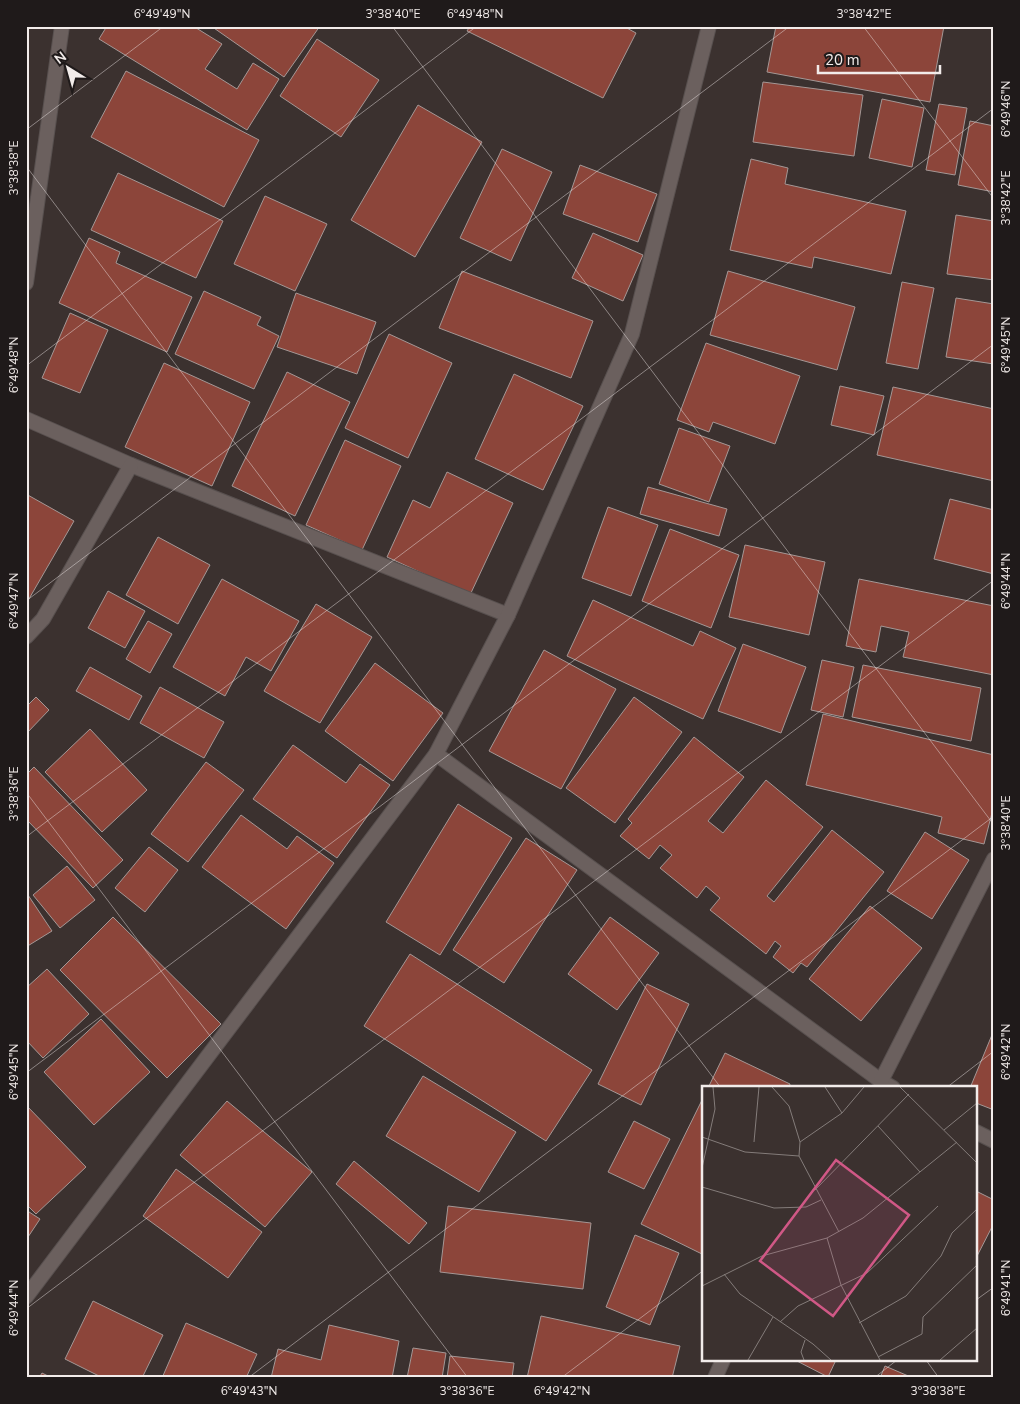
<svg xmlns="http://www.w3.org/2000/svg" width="1020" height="1404" viewBox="0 0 1020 1404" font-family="'Nunito Sans',sans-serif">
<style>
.building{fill:#8c453a;stroke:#a49795}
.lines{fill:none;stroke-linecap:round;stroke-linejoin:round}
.minor-casing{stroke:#58504f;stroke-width:16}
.minor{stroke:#6b605e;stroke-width:14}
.ticks{fill:none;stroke:#f2ecea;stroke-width:1;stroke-opacity:0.45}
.inset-road{fill:none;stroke:#847c7a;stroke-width:1}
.view{fill:#d05886;fill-opacity:0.15;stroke:#d05886;stroke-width:2.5}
.inset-edge{fill:none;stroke:#f2ecea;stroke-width:2.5}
.neatline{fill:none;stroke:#f2ecea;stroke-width:2}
.ticks-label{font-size:12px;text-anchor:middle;fill:#f2ecea}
</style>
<rect width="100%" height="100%" fill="#3b312f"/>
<g class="building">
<path d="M107 26H193L222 44 205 69 237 89 253 63 279 79 247 130 99 39Z"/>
<path d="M211 26H320L284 77Z"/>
<path d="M470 26H623L636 33 603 98 467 31Z"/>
<path d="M776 26H944L930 102 767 72Z"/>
<path d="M317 39 379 80 341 137 280 96Z"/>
<path d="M126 71 259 140 224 207 91 137Z"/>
<path d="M763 82 863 95 854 156 753 142Z"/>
<path d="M882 99 924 108 912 167 869 158Z"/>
<path d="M939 104 967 108 955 175 926 170Z"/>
<path d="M418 105 482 142 415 257 351 220Z"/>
<path d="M970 121 994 126V192L958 185Z"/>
<path d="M502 149 552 172 511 261 460 238Z"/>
<path d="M751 159 788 168 785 184 906 211 891 274 814 257 812 268 730 250Z"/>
<path d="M580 165 657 194 638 242 563 214Z"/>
<path d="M118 173 223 221 196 278 91 230Z"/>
<path d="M265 196 327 224 295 291 234 264Z"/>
<path d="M956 215 994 221V280L947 274Z"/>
<path d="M593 233 643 255 623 301 572 278Z"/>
<path d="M89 238 120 252 116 263 192 297 167 352 59 303Z"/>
<path d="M462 271 593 321 571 378 439 328Z"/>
<path d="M728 271 855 307 837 370 710 335Z"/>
<path d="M902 282 934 288 918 369 886 363Z"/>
<path d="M204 291 261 317 257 325 279 336 254 389 175 354Z"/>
<path d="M296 293 376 322 357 374 277 347Z"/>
<path d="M956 298 994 304V364L946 357Z"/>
<path d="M70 313 108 330 80 393 42 378Z"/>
<path d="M389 334 452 363 408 458 345 428Z"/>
<path d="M706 343 800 376 775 444 713 422 709 432 677 420Z"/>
<path d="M164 363 250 402 212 486 125 447Z"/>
<path d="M287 372 350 402 295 516 232 486Z"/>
<path d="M514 374 583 406 543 490 475 459Z"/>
<path d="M840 386 884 396 874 435 831 425Z"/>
<path d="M893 387 994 409V481L877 455Z"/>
<path d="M679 428 730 446 709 502 659 484Z"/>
<path d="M345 440 401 466 362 550 306 525Z"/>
<path d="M447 472 513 503 470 595 387 557 413 500 430 508Z"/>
<path d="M648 487 727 509 719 536 640 514Z"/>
<path d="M26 494 74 521 26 604Z"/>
<path d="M950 499 994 510V574L934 559Z"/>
<path d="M608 507 658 525 631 596 582 578Z"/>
<path d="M670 529 739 555 711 628 642 601Z"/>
<path d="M158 537 210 565 178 624 126 595Z"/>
<path d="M745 545 825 562 809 635 729 617Z"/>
<path d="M222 579 299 621 271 671 246 657 225 696 173 667Z"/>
<path d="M859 579 994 606V675L903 657 909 632 881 626 876 652 846 646Z"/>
<path d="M108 591 145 611 125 648 88 628Z"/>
<path d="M593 600 693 646 700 631 736 648 703 719 567 656Z"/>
<path d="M316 604 372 637 320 723 264 691Z"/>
<path d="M148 621 172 634 150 673 126 659Z"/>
<path d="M743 644 806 667 781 733 718 711Z"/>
<path d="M544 650 616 689 561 789 489 751Z"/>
<path d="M822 660 854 667 843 717 811 710Z"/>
<path d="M375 663 443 713 393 781 325 731Z"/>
<path d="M863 665 981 688 971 741 852 717Z"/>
<path d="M90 667 142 696 129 720 76 691Z"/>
<path d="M160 687 224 722 204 758 140 723Z"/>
<path d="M36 697 49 710 26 734V707Z"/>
<path d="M634 697 682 732 615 823 566 788Z"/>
<path d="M823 714 994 755V805L984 844 938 833 942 817 806 785Z"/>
<path d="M90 729 147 790 102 832 45 772Z"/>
<path d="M694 737 744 777 708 821 723 833 766 780 823 827 767 896 774 902 832 830 884 872 807 967 801 963 793 973 773 957 781 946 775 941 766 954 710 910 720 898 706 886 697 898 660 868 672 855 660 845 649 859 620 836 632 823 628 819Z"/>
<path d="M293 745 346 783 360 764 390 785 337 858 253 799Z"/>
<path d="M206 762 244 790 188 862 151 834Z"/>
<path d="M34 767 123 860 93 888 26 819V775Z"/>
<path d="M458 804 512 838 440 955 386 922Z"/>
<path d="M241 815 287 849 297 836 334 863 286 929 202 867Z"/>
<path d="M925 832 969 860 932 919 887 891Z"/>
<path d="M526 838 577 870 504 983 453 950Z"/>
<path d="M149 847 178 870 145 912 115 888Z"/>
<path d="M67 866 95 900 60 928 33 895Z"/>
<path d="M26 892 52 931 26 947Z"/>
<path d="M870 906 922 948 861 1021 809 979Z"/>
<path d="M113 917 221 1024 167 1078 60 970Z"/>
<path d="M610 917 659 953 617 1010 568 974Z"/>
<path d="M410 954 592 1070 546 1141 364 1026Z"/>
<path d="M47 969 89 1014 43 1058 26 1040V988Z"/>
<path d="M647 984 689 1004 641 1105 598 1084Z"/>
<path d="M101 1019 150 1072 94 1125 44 1072Z"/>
<path d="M994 1030V1110L976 1103V1088H970Z"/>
<path d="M725 1053 790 1084 789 1088H708Z"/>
<path d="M423 1076 516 1132 479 1192 386 1136Z"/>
<path d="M704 1096V1255L641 1224Z"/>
<path d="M227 1101 312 1172 265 1227 180 1155Z"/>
<path d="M26 1105 86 1167 36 1214 26 1204Z"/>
<path d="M634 1121 670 1139 644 1189 608 1172Z"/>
<path d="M354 1161 427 1223 409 1244 336 1184Z"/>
<path d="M176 1169 262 1232 228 1278 143 1216Z"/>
<path d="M976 1191 994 1200V1223L976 1258Z"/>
<path d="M448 1206 591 1223 583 1289 440 1272Z"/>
<path d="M26 1210 40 1219 26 1240Z"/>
<path d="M635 1235 679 1253 650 1325 606 1307Z"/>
<path d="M93 1301 163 1335 142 1378H103L65 1359Z"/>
<path d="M541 1316 680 1346 672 1378H527Z"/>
<path d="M186 1323 257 1354 246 1378H162Z"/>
<path d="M329 1325 399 1341 392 1378H271L278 1349 321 1360Z"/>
<path d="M413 1348 446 1353 442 1378H407Z"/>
<path d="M450 1356 514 1363 512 1378H447Z"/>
<path d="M795 1360H836L828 1377Z"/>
<path d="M885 1366 913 1378H880Z"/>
<path d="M42 1373 52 1378H39Z"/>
</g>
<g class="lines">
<defs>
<g id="minor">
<path d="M26 283 62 26"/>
<path d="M26 419 131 465 508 615"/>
<path d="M26 637 43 619 131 465"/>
<path d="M436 754 881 1081 893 1088"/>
<path d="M881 1088V1081L994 859"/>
<path d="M976 1132 994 1141"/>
<path d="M26 1297 436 754 508 615 632 334 709 26"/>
<path d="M715 1378 723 1360"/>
</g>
</defs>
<use href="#minor" class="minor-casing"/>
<use href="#minor" class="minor"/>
</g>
<path class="ticks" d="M392 26 994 825M863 26 994 199M26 130 164 26M26 166 721 1088M26 366 477 26M26 601 790 26M26 792 468 1378M26 837 994 108M26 1073 994 344M946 1088 994 1051M976 1300 994 1287M26 1309 994 580M926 1360 939 1378M248 1378 994 816M561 1378 704 1270M874 1378 897 1360"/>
<g transform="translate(702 1086)">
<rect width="275" height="275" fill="#3b312f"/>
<path class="inset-road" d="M70 1 87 20 98 56 97 70 137 146M123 1 140 27M198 1 275 77M176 40 218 86M242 44 275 17M0 51 43 66 97 70M52 56 57 1M98 56 140 27 162 1M0 82 13 23 11 1M0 101 72 122 104 121 119 114M113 104 207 8M125 152 139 199 178 274M22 188 38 208 111 258 129 274M0 200 60 170 125 152 161 132 255 56M78 236 96 220 165 187 236 120M157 237 204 210 239 170 250 147 275 123M176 271 220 248 221 231 275 179M46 274 71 231M102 274 99 266 103 254M238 274 275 242"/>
<path class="view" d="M134 74 207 129 131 230 58 175Z"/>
<rect width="275" height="275" class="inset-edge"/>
</g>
<rect width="1020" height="1404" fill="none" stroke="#1f1a1a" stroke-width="55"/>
<g transform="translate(68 68) rotate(323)" stroke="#1f1a1a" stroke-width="4" paint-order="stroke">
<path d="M0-4L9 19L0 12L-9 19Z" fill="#f2ecea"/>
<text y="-8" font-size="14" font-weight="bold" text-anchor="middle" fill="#f2ecea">N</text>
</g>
<path d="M818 65v8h122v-8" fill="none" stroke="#f2ecea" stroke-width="2.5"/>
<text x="825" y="65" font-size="15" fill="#f2ecea" stroke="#1f1a1a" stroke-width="4" paint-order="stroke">20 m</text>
<rect x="28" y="28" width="964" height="1348" class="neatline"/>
<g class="ticks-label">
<text x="162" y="18">6°49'49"N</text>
<text x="393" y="18">3°38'40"E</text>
<text x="475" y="18">6°49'48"N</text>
<text x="864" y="18">3°38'42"E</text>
<text transform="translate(1006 109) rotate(-90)" y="4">6°49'46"N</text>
<text transform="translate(14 168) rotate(-90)" y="4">3°38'38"E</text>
<text transform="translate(1006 198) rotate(-90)" y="4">3°38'42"E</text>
<text transform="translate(1006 345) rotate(-90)" y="4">6°49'45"N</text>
<text transform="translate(14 365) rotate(-90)" y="4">6°49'48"N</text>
<text transform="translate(1006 581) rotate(-90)" y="4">6°49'44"N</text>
<text transform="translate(14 601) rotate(-90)" y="4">6°49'47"N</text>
<text transform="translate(14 794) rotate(-90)" y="4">3°38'36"E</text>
<text transform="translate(1006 823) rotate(-90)" y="4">3°38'40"E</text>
<text transform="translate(1006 1052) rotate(-90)" y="4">6°49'42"N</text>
<text transform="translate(14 1072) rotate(-90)" y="4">6°49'45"N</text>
<text transform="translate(1006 1288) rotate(-90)" y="4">6°49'41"N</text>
<text transform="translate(14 1308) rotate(-90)" y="4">6°49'44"N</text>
<text x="249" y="1395">6°49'43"N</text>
<text x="467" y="1395">3°38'36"E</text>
<text x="562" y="1395">6°49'42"N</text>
<text x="938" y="1395">3°38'38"E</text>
</g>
</svg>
